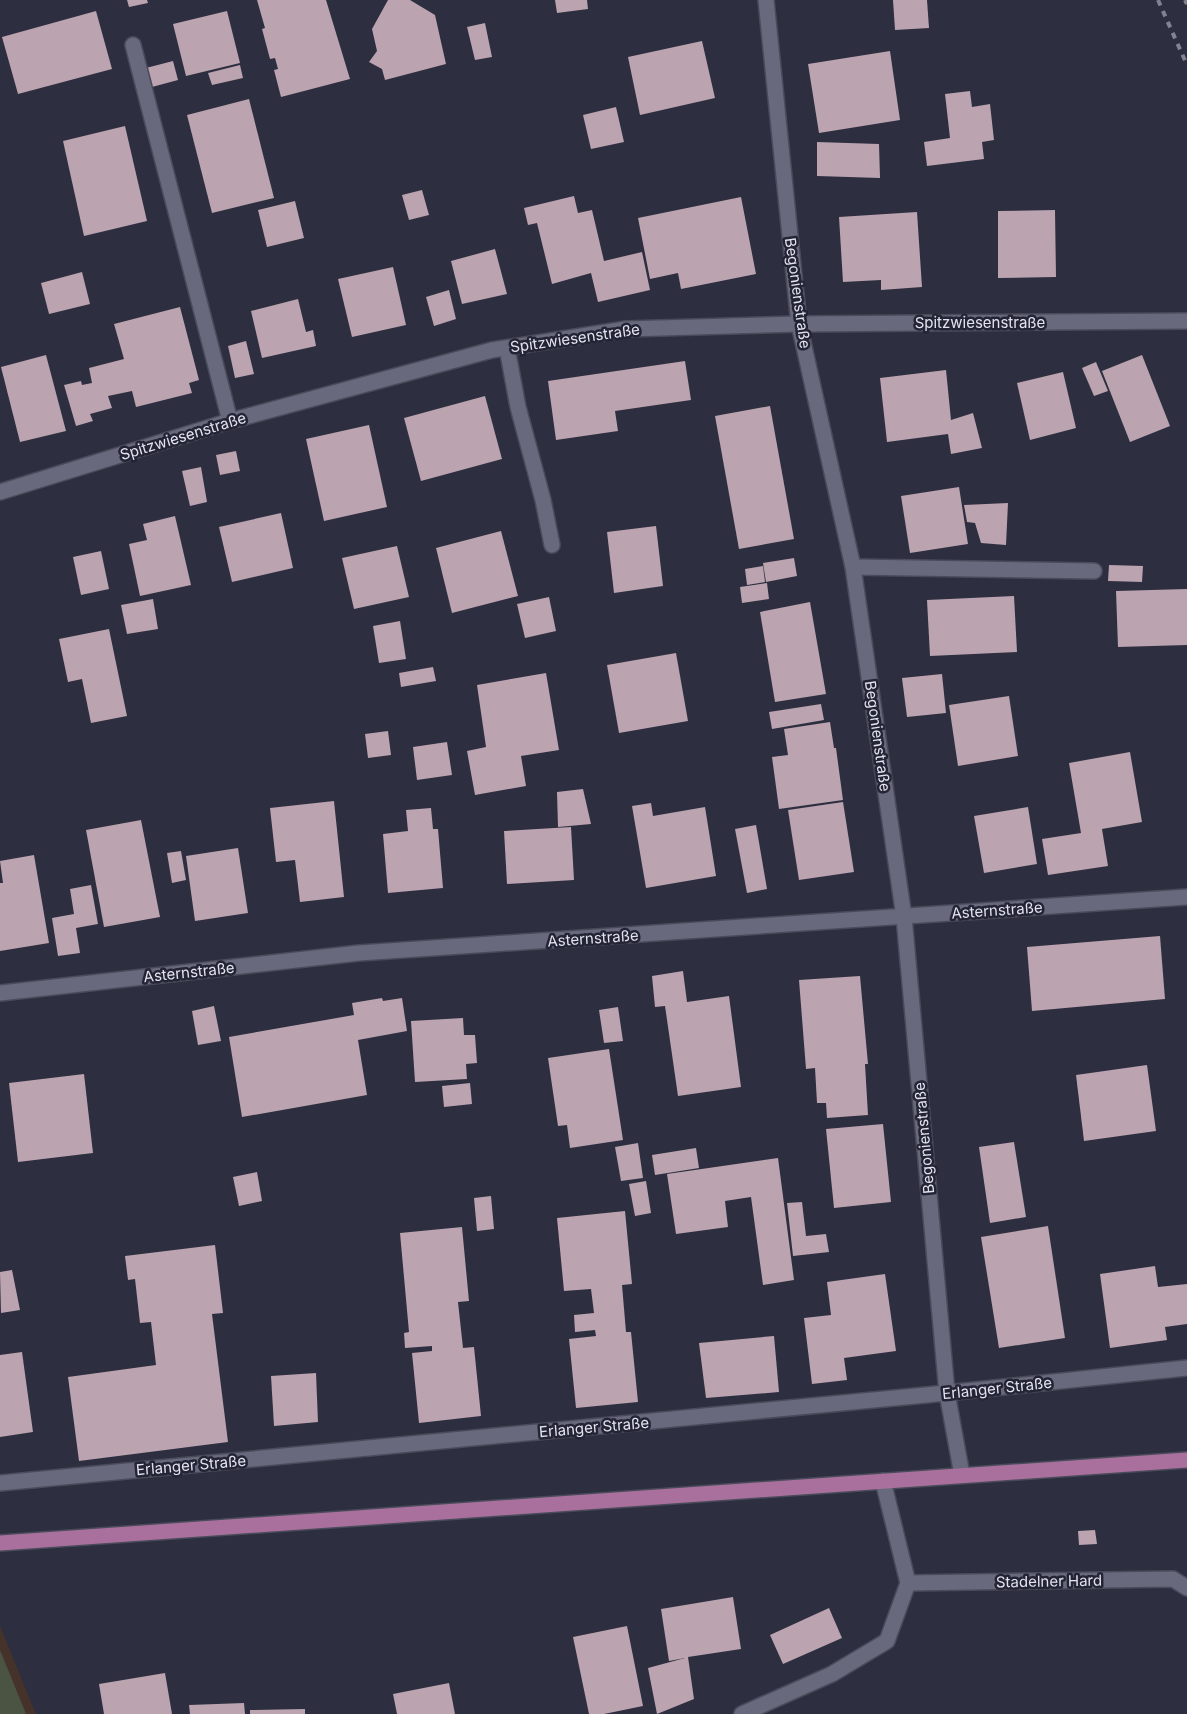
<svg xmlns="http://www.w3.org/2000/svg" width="1187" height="1714" viewBox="0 0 1187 1714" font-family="Inter,sans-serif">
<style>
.industrial{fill:#45322a}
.green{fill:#4b5342}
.building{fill:#bba3b0}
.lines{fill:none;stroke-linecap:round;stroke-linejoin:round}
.minor-casing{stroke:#4a4b5a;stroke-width:18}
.major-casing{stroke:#4a4b5a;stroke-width:18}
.minor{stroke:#68697d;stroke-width:15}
.major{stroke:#a9709d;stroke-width:15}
.rail{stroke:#828392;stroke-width:4;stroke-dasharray:6 6;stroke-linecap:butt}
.labels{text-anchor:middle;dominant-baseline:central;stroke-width:5;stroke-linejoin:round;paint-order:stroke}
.street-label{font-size:15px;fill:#e2e3ef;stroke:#232435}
</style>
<rect width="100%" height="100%" fill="#2d2e3f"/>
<path class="industrial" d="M0 1626 36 1714H0Z"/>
<path class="green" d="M0 1650 26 1714H0Z"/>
<g class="building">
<path d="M127 0H147L148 3 129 7Z"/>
<path d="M257 0H326L350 79 281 97 274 70 278 69 275 58 270 59 262 29 265 28Z"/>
<path d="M388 0H410L435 15 446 64 385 80 382 69 369 62 377 51 372 29Z"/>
<path d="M555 0H587L588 9 557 13Z"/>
<path d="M893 0H927L929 28 895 30Z"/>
<path d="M96 11 112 69 18 94 2 37Z"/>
<path d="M227 11 240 63 186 76 173 24Z"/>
<path d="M485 23 492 57 475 60 467 27Z"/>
<path d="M702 41 715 98 640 115 628 57Z"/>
<path d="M890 51 900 120 819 133 808 64Z"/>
<path d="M173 61 178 80 152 87 146 68Z"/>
<path d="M240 65 243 78 212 85 208 73Z"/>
<path d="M970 91 972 107 990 104 994 140 982 142 984 159 927 166 924 142 950 138 945 94Z"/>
<path d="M249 99 274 198 212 213 187 115Z"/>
<path d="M616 107 624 142 591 149 583 115Z"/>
<path d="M125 126 147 221 84 236 63 141Z"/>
<path d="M817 142 879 144 880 178 817 176Z"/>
<path d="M422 190 429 215 409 220 402 195Z"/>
<path d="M574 196 578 213 592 210 604 261 642 252 650 290 598 302 591 273 552 284 537 223 528 225 524 208Z"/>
<path d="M741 197 756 274 681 289 678 273 650 279 638 218Z"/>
<path d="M295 201 304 238 267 247 258 210Z"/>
<path d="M1055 210 1056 277 998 278V211Z"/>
<path d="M917 212 922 287 881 290V280L843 282 839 217Z"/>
<path d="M495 249 507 294 462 304 451 261Z"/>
<path d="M393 267 406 325 352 337 338 279Z"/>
<path d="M82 272 90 304 49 314 41 283Z"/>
<path d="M449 290 456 319 434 326 426 297Z"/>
<path d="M298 299 306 332 313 330 316 346 262 358 251 311Z"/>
<path d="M180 307 199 380 189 383 192 393 136 407 132 391 108 396 112 408 90 414 93 421 76 426 64 385 81 381 82 385 92 383 89 368 124 359 114 324Z"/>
<path d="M246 341 254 374 235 378 228 346Z"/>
<path d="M46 355 66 431 20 442 1 367Z"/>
<path d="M1142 355 1170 426 1130 442 1102 371Z"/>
<path d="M685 361 691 400 615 411 618 431 556 440 548 381Z"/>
<path d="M1096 362 1108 391 1094 396 1082 368Z"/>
<path d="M946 370 951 420 973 413 982 448 951 454 948 434 887 442 880 378Z"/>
<path d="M1063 372 1076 428 1030 440 1017 383Z"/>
<path d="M485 396 502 459 421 481 404 418Z"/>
<path d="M770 406 794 539 739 549 715 416Z"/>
<path d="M369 425 387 507 324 521 306 439Z"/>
<path d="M236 451 240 471 220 475 216 455Z"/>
<path d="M201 467 207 502 190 506 182 471Z"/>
<path d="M959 487 968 544 910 553 901 496Z"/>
<path d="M1008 503 1006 545 981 543 975 523 967 522 964 505Z"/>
<path d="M281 513 293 568 232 582 219 527Z"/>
<path d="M175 516 191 585 140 596 129 544 147 540 143 524Z"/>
<path d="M656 526 663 586 614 593 607 532Z"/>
<path d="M501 531 518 596 452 613 436 548Z"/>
<path d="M397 546 409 597 354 609 342 558Z"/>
<path d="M101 551 109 589 81 595 73 557Z"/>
<path d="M794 558 797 576 766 582 763 563Z"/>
<path d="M1109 565 1143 566 1142 582 1108 581Z"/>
<path d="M763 566 765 582 747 585 745 569Z"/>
<path d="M767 583 769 599 742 603 740 587Z"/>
<path d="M1187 589V645L1118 647 1116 591Z"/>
<path d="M1014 596 1017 652 930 656 927 600Z"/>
<path d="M549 597 556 631 525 638 517 604Z"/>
<path d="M153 599 158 629 127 634 121 605Z"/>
<path d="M810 602 826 694 775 702 760 612Z"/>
<path d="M400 621 406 659 379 663 373 626Z"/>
<path d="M109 629 127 716 91 723 82 679 68 682 59 639Z"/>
<path d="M676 653 688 721 619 733 607 665Z"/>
<path d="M433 667 436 681 401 687 399 673Z"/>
<path d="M546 673 559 750 521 756 526 786 475 795 467 751 486 747 477 685Z"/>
<path d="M942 674 946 713 907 717 902 678Z"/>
<path d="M1009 696 1018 756 958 766 949 705Z"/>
<path d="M821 704 824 720 772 729 769 712Z"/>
<path d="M830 722 834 748H836L843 800 779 809 772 757 788 755 784 729Z"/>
<path d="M388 731 391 755 368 758 365 734Z"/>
<path d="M447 742 452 775 417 780 413 747Z"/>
<path d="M1130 752 1142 822 1102 829 1108 866 1048 875 1042 839 1081 833 1069 763Z"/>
<path d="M583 789 591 824 558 827 557 792Z"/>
<path d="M334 801 344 897 300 902 295 860 276 862 270 808Z"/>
<path d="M843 802 854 872 799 880 788 810Z"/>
<path d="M651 803 653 816 705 807 716 876 646 888 632 806Z"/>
<path d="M1028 807 1037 864 984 873 974 816Z"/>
<path d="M431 808 433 829H438L443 888 388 893 383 834 408 831 406 810Z"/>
<path d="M141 820 160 917 104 927 86 830Z"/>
<path d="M756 825 767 889 747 893 735 829Z"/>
<path d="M571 827 574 880 507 884 504 831Z"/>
<path d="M238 848 248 913 195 921 186 856Z"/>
<path d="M181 851 186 880 172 883 167 853Z"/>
<path d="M34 855 49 943 0 951V883H3L0 861Z"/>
<path d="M91 885 98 924 76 928 80 953 58 956 52 918 74 914 70 889Z"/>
<path d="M1160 936 1165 999 1032 1011 1027 947Z"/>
<path d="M683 971 687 1002 729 996 741 1087 678 1096 665 1006 655 1007 652 976Z"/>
<path d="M860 976 868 1064H865L868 1115 827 1118 826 1103H817L815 1068 806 1069 799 980Z"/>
<path d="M382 998 383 1001 402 998 407 1031 358 1040 367 1095 242 1117 229 1037 354 1015 352 1003Z"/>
<path d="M214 1006 221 1041 198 1045 192 1011Z"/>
<path d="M618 1007 623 1041 604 1043 599 1010Z"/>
<path d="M463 1018 464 1035H475L477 1063 466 1064 467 1079 415 1082 411 1021Z"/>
<path d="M609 1049 623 1140 570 1148 567 1125 558 1126 548 1058Z"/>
<path d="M1147 1065 1156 1131 1084 1141 1076 1075Z"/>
<path d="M84 1074 93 1153 18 1162 9 1083Z"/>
<path d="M470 1083 472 1104 444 1107 442 1086Z"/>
<path d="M883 1124 891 1202 834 1208 826 1129Z"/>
<path d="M1014 1142 1026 1217 990 1223 979 1147Z"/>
<path d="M638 1143 643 1178 621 1181 615 1147Z"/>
<path d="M696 1148 699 1168 655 1175 652 1155Z"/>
<path d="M778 1158 794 1280 763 1285 751 1197 725 1201 728 1227 676 1234 667 1174Z"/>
<path d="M257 1172 262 1201 239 1206 233 1177Z"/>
<path d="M646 1181 651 1213 635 1216 629 1184Z"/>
<path d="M491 1196 494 1229 477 1231 474 1198Z"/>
<path d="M802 1202 806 1236 826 1234 829 1252 793 1256 787 1203Z"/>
<path d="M625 1211 632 1284 622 1285 626 1332H631L638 1402 576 1408 569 1339 596 1336 595 1330 575 1332 574 1315 594 1313 591 1289 564 1291 557 1218Z"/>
<path d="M1048 1226 1065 1338 999 1348 981 1237Z"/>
<path d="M462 1227 469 1301 458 1302 463 1348 474 1347 481 1416 419 1423 412 1353 432 1351V1346L405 1348 404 1333 409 1332 400 1233Z"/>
<path d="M215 1245 223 1313 212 1314 228 1442 79 1461 68 1377 156 1365 151 1322 140 1323 135 1279 128 1280 125 1256Z"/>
<path d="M1155 1266 1158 1287 1187 1284V1324L1165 1327 1167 1340 1110 1348 1100 1274Z"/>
<path d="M12 1270 20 1310 1 1313 0 1272Z"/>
<path d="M885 1274 896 1351 844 1358 847 1380 812 1384 804 1318 831 1315 827 1282Z"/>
<path d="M774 1336 779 1392 706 1398 699 1343Z"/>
<path d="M22 1352 33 1432 0 1437V1355Z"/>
<path d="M316 1373 318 1422 274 1426 271 1376Z"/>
<path d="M1095 1530 1097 1544 1079 1545 1078 1531Z"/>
<path d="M733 1597 741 1649 688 1657 694 1699 657 1714 648 1668 685 1658 669 1661 661 1609Z"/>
<path d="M829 1608 842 1638 783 1664 770 1635Z"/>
<path d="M627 1626 643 1706 604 1714H589L573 1637Z"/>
<path d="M165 1673 172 1714H104L99 1684Z"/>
<path d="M449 1683 455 1714H397L393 1694Z"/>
<path d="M244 1703 245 1714H190L189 1705Z"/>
<path d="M305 1709V1714H250V1710Z"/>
</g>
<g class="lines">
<defs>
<g id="minor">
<path d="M766 0 799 324 853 567 904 917 947 1393 962 1475"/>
<path d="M133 45 230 421"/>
<path d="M507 348 518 407 543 500 552 545"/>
<path d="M0 492 230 421 492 350 626 329 799 324 1187 321"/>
<path d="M853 567 1094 571"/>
<path d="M0 993 359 953 1187 897"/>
<path d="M0 1483 926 1395 1187 1368"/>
<path d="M908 1583 1173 1579 1187 1588"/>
<path d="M742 1714 832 1674 887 1641 908 1583 883 1481"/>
</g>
<path id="major" d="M0 1543 1187 1460"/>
</defs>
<use href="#minor" class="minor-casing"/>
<use href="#major" class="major-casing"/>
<use href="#minor" class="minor"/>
<use href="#major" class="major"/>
<g class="rail">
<path d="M1158 0 1187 65"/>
<path d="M1185 0 1187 4"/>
</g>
</g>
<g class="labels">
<g class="street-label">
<text transform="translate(798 293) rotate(82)">Begonienstraße</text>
<text x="980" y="322">Spitzwiesenstraße</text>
<text transform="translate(575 338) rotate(-8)">Spitzwiesenstraße</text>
<text transform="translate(183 436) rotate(-17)">Spitzwiesenstraße</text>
<text transform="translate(878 736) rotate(82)">Begonienstraße</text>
<text transform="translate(997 910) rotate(-4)">Asternstraße</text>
<text transform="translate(593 938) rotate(-4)">Asternstraße</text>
<text transform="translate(189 972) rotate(-6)">Asternstraße</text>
<text transform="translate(924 1138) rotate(-95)">Begonienstraße</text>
<text transform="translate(997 1388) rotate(-6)">Erlanger Straße</text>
<text transform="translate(594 1427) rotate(-5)">Erlanger Straße</text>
<text transform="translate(191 1465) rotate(-5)">Erlanger Straße</text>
<text transform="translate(1049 1581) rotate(-1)">Stadelner Hard</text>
</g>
</g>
</svg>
